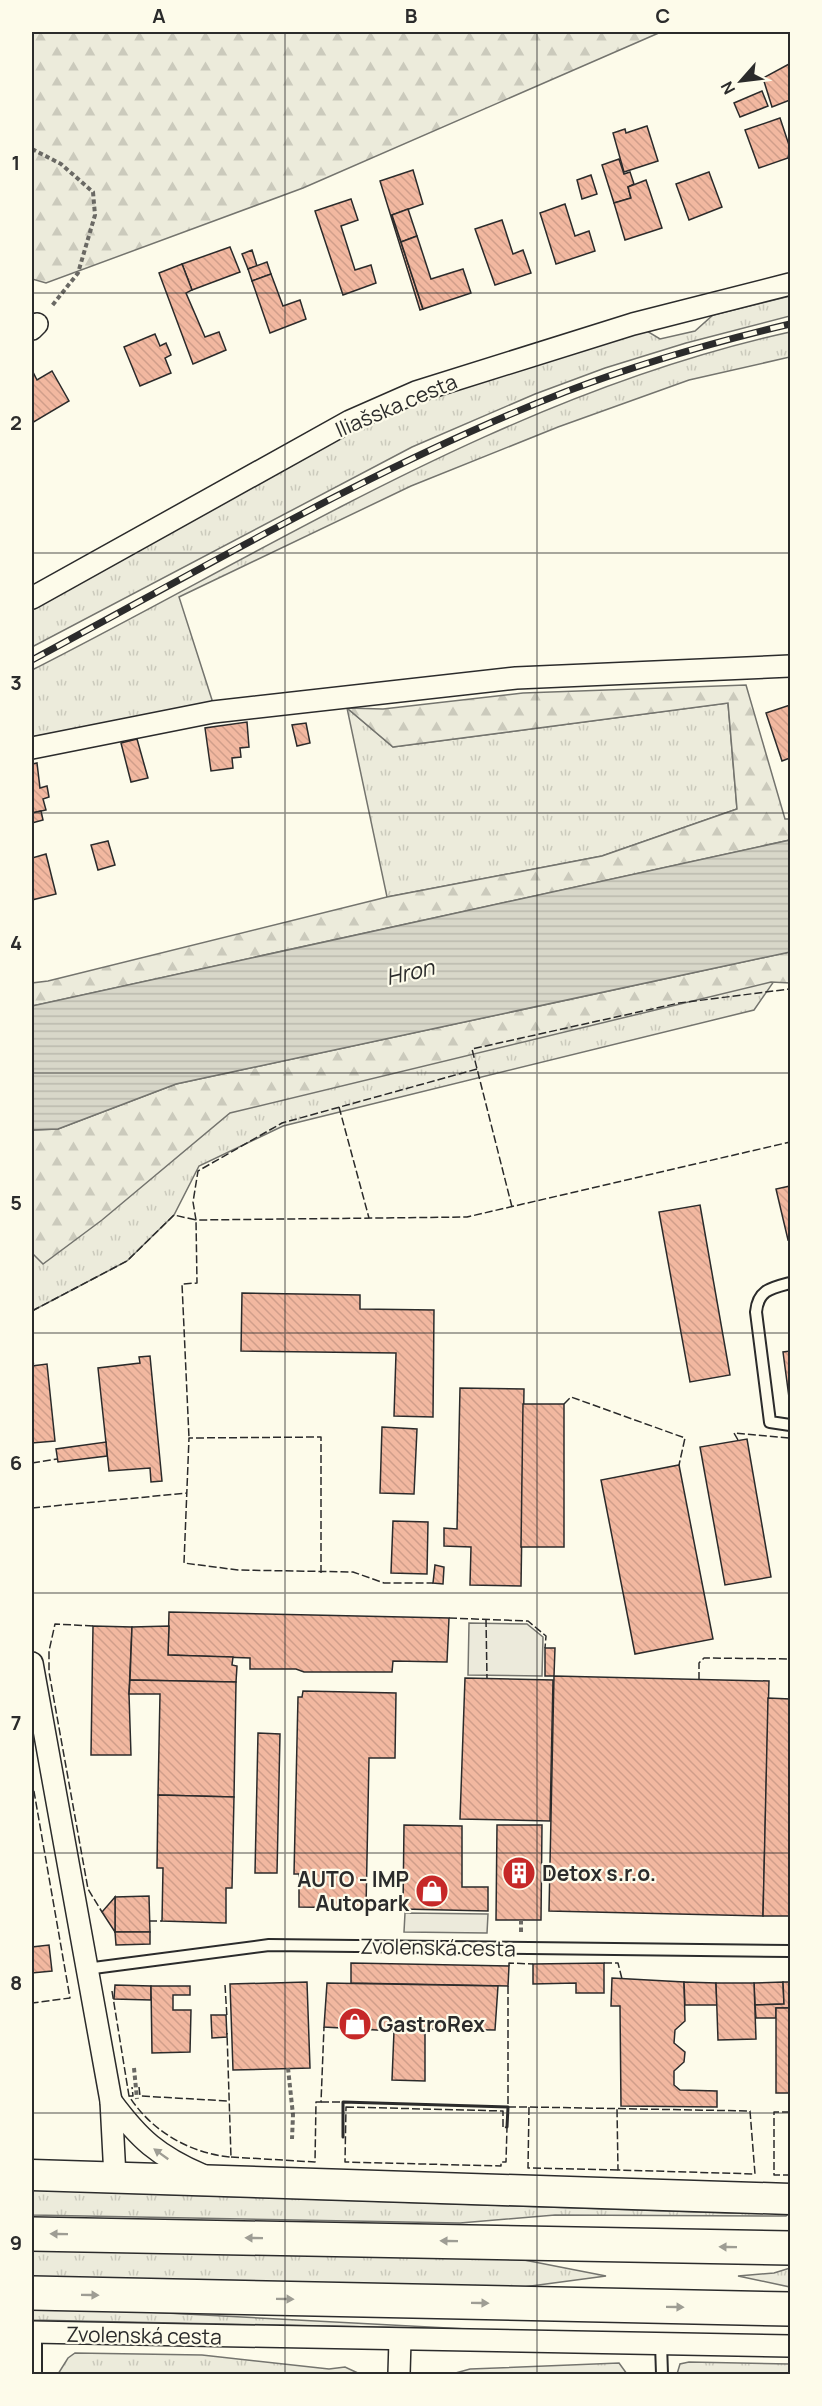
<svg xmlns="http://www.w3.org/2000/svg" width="822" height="2406" viewBox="0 0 822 2406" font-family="Manrope,sans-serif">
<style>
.grass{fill:url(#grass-tufts);stroke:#74746e;stroke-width:1.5}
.forest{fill:url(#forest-firs);stroke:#74746e;stroke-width:1.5}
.parking{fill:#eceadb;stroke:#74746e;stroke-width:1.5}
.water{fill:url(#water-rules);stroke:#74746e;stroke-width:1.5}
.building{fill:url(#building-back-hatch);stroke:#2b2b2b;stroke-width:1.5}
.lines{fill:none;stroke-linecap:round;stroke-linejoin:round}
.service-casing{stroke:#2b2b2b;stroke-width:14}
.minor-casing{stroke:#2b2b2b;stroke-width:24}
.secondary-casing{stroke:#2b2b2b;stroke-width:33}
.motorway-casing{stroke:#2b2b2b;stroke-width:36}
.path{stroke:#6a6964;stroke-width:4;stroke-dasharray:4.5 3;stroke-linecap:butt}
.service{stroke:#fdfbea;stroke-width:10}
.minor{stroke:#fdfbea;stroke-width:21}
.secondary{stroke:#fdfbea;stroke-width:30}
.motorway{stroke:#fdfbea;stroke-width:33}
.rail-casing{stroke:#2b2b2b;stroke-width:7}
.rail{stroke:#fdfbea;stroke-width:4.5;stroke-dasharray:14;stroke-linecap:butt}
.fence{stroke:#2b2b2b;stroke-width:1.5;stroke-dasharray:8 3;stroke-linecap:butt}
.wall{stroke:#2b2b2b;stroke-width:3}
.oneway{fill:#9e9d94}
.grid{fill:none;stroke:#2b2b2b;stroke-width:1.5;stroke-opacity:0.55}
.labels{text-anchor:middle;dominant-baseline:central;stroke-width:4.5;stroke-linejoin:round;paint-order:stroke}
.street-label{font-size:21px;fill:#2b2b2b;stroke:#fdfbea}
.poi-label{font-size:21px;font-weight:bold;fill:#2b2b2b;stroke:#fdfbea;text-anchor:start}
.water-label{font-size:22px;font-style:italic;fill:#2b2b2b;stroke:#fdfbea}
.neatline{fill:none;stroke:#2b2b2b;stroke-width:2}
.grid-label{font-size:20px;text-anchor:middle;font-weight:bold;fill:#2b2b2b}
</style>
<defs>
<pattern id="grass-tufts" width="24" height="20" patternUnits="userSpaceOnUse" patternTransform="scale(1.5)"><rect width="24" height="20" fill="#ecebdb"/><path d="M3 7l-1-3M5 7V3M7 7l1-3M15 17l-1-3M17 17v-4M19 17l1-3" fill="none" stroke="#cbcabc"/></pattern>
<pattern id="forest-firs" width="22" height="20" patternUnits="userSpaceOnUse" patternTransform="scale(1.5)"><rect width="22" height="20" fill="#ecebdb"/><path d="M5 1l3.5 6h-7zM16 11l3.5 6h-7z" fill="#cbcabc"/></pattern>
<pattern id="water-rules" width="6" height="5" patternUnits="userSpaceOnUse" patternTransform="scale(1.5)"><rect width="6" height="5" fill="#d8d7c9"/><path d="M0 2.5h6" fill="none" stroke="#bab9ad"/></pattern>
<pattern id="building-back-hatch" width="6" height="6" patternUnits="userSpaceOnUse" patternTransform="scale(1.5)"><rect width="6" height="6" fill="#f2b8a0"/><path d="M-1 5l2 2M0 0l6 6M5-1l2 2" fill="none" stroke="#d09e8a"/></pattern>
</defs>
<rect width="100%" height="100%" fill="#fdfbea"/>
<g class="grass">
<path d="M790 296V316L686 343 605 368 535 394 412 447 32 647V607L390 411 449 388 647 331 660 339 695 331 713 315Z"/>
<path d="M790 332V357L689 380 558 427 411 486 179 597 213 703 32 737V670C280 544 514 393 790 332Z"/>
<path d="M728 703 737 809 602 856 387 897 347 708 393 747Z"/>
<path d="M790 952V958L754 1010 283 1126 199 1166 174 1215 127 1261 32 1311V1130L58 1129Z"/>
<path d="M32 2190 729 2213 790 2212 786 2216 555 2215 460 2223 32 2215Z"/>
<path d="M32 2250 514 2258 606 2276 516 2288 32 2279Z"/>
<path d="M790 2268V2287L738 2276 774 2273Z"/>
<path d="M32 2309 109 2310 467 2329 32 2320Z"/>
<path d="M75 2353 202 2355 329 2369 345 2367 360 2374H58L68 2358Z"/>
<path d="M689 2362 790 2364V2374H677L680 2364Z"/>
<path d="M619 2363 627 2374H452L470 2369Z"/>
</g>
<g class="forest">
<path d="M32 32H661L303 188 46 283 32 279Z"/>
<path d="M746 685 785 819H790V840L32 1006V983L48 981 387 897 602 856 737 809 728 703 393 747 347 708 383 709 523 693Z"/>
<path d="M790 952V983L771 982 230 1113 102 1220 43 1264 32 1253V1130L58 1129 176 1084Z"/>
</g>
<g class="parking">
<path d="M469 1623 527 1624 543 1637 542 1676 468 1675Z"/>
<path d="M405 1913 488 1914 487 1933 404 1932Z"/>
</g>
<path class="water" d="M790 840V952L176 1084 58 1129 32 1130V1006Z"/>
<g class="building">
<path d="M789 64 790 100 772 107 763 78Z"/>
<path d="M762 91 768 106 740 117 734 103Z"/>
<path d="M780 118 790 148 788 158 759 168 745 130Z"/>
<path d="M647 126 658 161 624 172 613 133 625 129 626 133Z"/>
<path d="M619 159 624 174 630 172 634 184 628 187 631 198 614 203 602 165Z"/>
<path d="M413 170 423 204 392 215 423 309 420 310 380 181Z"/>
<path d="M709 172 722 207 689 220 676 184Z"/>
<path d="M591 175 597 194 582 199 577 180Z"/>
<path d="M646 180 662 228 625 240 614 203 631 198 628 187Z"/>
<path d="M351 199 358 220 341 226 355 270 371 265 376 283 343 295 315 211Z"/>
<path d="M565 204 575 236 589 231 595 251 556 264 540 213Z"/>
<path d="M408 209 417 236 401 242 392 215Z"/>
<path d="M502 220 513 254 523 250 531 273 495 285 475 229Z"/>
<path d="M417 236 431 279 463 269 471 293 423 309 401 242Z"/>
<path d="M230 247 240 272 192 290 182 264Z"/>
<path d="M252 250 257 266 248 269 242 254Z"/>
<path d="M267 262 271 274 252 281 248 269Z"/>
<path d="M182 264 192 290 186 293 205 337 219 332 226 350 193 364 159 273Z"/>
<path d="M271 274 283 306 300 300 306 319 270 333 252 281Z"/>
<path d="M155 334 160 346 166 343 171 355 165 358 171 373 140 386 124 347Z"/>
<path d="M32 370 37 380 52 371 69 401 32 423Z"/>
<path d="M790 705V758L782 761 766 713Z"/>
<path d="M247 722 249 747 240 748 241 757 232 758 233 768 211 771 205 728Z"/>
<path d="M306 723 310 743 297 746 292 725Z"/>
<path d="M137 739 148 778 131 782 121 743Z"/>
<path d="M37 763 40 788 47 786 49 797 43 799 46 810 32 813V764Z"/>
<path d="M41 811 43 820 32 823V813Z"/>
<path d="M108 841 115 865 98 870 91 845Z"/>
<path d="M46 854 56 894 32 900V858Z"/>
<path d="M790 1186V1239L788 1240 776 1189Z"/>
<path d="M700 1205 730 1375 690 1382 659 1212Z"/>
<path d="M242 1293 360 1295V1309L434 1310 433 1417 394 1416 396 1353 241 1351Z"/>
<path d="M790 1351V1405L783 1352Z"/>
<path d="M150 1356 162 1481 151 1482 150 1468 109 1471 98 1368 140 1363 139 1357Z"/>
<path d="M47 1364 55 1441 32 1443V1366Z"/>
<path d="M460 1388 524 1389 521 1586 470 1585 471 1547 444 1546V1528L457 1529Z"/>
<path d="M523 1404H564V1547H521Z"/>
<path d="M382 1427 417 1429 414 1494 380 1493Z"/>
<path d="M747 1439 771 1577 725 1585 700 1447Z"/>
<path d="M106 1442 107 1456 58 1462 56 1449Z"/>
<path d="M679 1465 713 1639 635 1654 601 1480Z"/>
<path d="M393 1521 428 1522 427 1574 391 1573Z"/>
<path d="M435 1565 444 1567 443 1584 433 1583Z"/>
<path d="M169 1612 449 1618 447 1662 393 1661 392 1672H304L296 1669H250V1658L168 1655Z"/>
<path d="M93 1626 132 1627 129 1694 131 1755H91Z"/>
<path d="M169 1626 168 1655 233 1657 232 1665 237 1666 236 1682 130 1680 132 1627Z"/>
<path d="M545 1648H555L554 1676H545Z"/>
<path d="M554 1676 769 1681 763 1916 549 1911Z"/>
<path d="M465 1678 553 1680 550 1821 460 1819Z"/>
<path d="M130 1680 236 1682 234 1797 158 1795 160 1694H129Z"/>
<path d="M303 1691 396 1693 395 1758H369L366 1908 299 1907V1874H294L298 1697H302Z"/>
<path d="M768 1698 790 1699V1916H763Z"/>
<path d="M258 1733 280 1734 277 1873H255Z"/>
<path d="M158 1795 234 1797 232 1888H226V1923L162 1921 163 1868H157Z"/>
<path d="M404 1825 462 1826V1887H488V1911L403 1909Z"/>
<path d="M497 1825H542L541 1920H496Z"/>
<path d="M149 1896 150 1932H115V1897Z"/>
<path d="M115 1897V1932L102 1912Z"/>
<path d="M115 1932H150V1944L116 1945Z"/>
<path d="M49 1945 52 1971 32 1973V1947Z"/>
<path d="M351 1963 509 1966 508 1986 351 1983Z"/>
<path d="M604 1963V1993H576V1983L533 1984V1964Z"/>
<path d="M612 1978 684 1982 685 2021 675 2030 674 2043 685 2052 684 2062 674 2071V2085L680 2090 717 2091V2107L621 2106 620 2006H611Z"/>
<path d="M307 1982 310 2068 233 2070 230 1984Z"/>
<path d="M684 1982 716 1983 717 2005H685Z"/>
<path d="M783 1982 784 2004 755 2005 754 1983Z"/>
<path d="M783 1982H790V2008H776V2018H756L755 2005 784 2004Z"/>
<path d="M327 1983 498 1986 495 2030 425 2029V2081L392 2080 394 2031 324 2027Z"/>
<path d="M716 1983H754L756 2039 718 2040Z"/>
<path d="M115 1985 151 1986V2000L114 1999Z"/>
<path d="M151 1986H190V1995H173V2010H191L190 2052 152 2053Z"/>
<rect x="776" y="2008" width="14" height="85"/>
<path d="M211 2015H226L227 2037 212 2038Z"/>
</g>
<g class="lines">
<defs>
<g id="service">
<path d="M790 1283C771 1288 758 1290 756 1312L770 1422 790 1425"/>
<path d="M86 1969 269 1945 790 1951"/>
<path d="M36 2332V2374"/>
<path d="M661 2344 662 2374"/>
</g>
<g id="minor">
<path d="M32 329 37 324"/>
<path d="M32 598 350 421 416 392 633 324 790 284"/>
<path d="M32 748 213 712 516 678 790 666"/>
<path d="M32 1663 111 2101 115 2177"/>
<path d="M111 2101C139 2139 158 2156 202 2175"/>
<path d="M32 2332 790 2346"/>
<path d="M399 2374 400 2340"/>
</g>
<path id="secondary" d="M32 2175 790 2199"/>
<g id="motorway">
<path d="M32 2234 790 2248"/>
<path d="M32 2293 790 2309"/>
</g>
</defs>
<use href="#service" class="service-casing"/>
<use href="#minor" class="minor-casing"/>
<use href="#secondary" class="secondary-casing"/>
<use href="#motorway" class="motorway-casing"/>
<g class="path">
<path d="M32 149 61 164 93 192 95 215 78 273 51 307"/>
<path d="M521 1920V1932"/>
<path d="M134 2068 137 2099"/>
<path d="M288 2068 293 2115 292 2139"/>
</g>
<use href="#service" class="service"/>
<use href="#minor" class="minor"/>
<use href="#secondary" class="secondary"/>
<use href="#motorway" class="motorway"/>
<defs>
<path id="rail" d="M32 660C207 566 380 464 565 392 638 364 714 342 790 324"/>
</defs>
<use href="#rail" class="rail-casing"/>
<use href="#rail" class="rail"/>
<g class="fence">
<path d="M477 1069 282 1123 198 1171 193 1202 196 1220 467 1217 790 1142"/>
<path d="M339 1107 369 1218"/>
<path d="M512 1207 472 1049 679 1003 790 989"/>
<path d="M32 1311 127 1261 174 1215 196 1220 197 1283 182 1284 189 1438"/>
<path d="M32 1356 34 1366"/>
<path d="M564 1404 571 1397 685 1438 679 1465"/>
<path d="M738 1440 734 1433 790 1438"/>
<path d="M32 1463 57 1459"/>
<path d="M32 1508 187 1493"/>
<path d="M321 1573V1437L189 1438 184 1563 238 1570 353 1572 384 1583H433"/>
<path d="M449 1618 528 1621 546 1636 545 1648"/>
<path d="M486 1619 487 1679"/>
<path d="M93 1626 55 1624 49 1651V1672L88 1889 102 1912"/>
<path d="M699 1680V1663L704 1658 790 1659"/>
<path d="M32 1780 70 1998 32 2003"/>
<path d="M149 1921H162"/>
<path d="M604 1963H618L622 1979"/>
<path d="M509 1966V1963L533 1964"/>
<path d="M225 1985 227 2018"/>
<path d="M508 1986V2107H529L750 2111 755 2174 618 2170 617 2109"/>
<path d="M112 1991 129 2096C151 2131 191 2154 231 2157L227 2033"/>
<path d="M139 2087 140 2096 229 2101"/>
<path d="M129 2096H133L132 2087"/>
<path d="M321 2102H343"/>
<path d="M346 2107 503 2111V2128L507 2127 506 2162H501V2166L345 2162Z"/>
<path d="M529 2107 528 2168 618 2170"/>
<path d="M790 2112H774V2175H790"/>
<path d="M231 2157 315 2162 316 2102H321L324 2027"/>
</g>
<path class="wall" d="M343 2137V2102L508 2107 507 2127"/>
</g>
<defs><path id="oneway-solid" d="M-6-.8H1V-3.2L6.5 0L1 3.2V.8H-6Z" transform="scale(1.5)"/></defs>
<g class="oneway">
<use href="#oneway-solid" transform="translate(161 2154) rotate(-144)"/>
<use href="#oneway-solid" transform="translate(59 2234) rotate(-179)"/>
<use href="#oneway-solid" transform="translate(254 2238) rotate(-179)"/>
<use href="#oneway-solid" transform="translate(449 2241) rotate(-179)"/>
<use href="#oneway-solid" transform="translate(728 2247) rotate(-179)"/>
<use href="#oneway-solid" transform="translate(90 2295) rotate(1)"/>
<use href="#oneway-solid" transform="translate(285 2299) rotate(1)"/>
<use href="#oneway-solid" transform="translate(480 2303) rotate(1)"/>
<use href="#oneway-solid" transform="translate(675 2307) rotate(1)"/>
</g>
<path class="grid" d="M285 32V2374M537 32V2374M32 293H790M32 553H790M32 813H790M32 1073H790M32 1333H790M32 1593H790M32 1853H790M32 2113H790"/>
<defs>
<symbol id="building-disc" viewBox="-11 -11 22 22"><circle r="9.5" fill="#c62828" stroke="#fdfbea"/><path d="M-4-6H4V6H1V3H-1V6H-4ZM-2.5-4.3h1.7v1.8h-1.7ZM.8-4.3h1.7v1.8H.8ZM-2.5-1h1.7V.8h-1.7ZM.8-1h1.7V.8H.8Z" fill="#fff"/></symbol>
<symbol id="shop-disc" viewBox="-11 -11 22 22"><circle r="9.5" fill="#c62828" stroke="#fdfbea"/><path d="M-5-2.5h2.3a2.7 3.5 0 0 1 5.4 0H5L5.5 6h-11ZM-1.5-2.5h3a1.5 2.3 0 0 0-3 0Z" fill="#fff"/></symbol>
</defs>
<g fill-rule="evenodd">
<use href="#building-disc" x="500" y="1854" width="38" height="38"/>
<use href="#shop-disc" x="413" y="1872" width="38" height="38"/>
<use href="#shop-disc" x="336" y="2005" width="38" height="38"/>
</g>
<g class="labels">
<g class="street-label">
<text transform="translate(396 405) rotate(-23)">Iliašska cesta</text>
<text transform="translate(438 1947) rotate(1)">Zvolenská cesta</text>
<text transform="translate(144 2335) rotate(1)">Zvolenská cesta</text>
</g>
<g class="poi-label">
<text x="542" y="1873">Detox s.r.o.</text>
<text x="409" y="1879" text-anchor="end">AUTO - IMP<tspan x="409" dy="24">Autopark</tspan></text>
<text x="378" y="2024">GastroRex</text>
</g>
<g class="water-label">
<text transform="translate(410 972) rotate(-13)">Hron</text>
</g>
</g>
<rect width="822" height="2406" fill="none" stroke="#fdfbea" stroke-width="66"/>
<g transform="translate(741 81) rotate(242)" stroke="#fdfbea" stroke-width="4.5" paint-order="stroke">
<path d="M0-4.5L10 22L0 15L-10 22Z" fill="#2b2b2b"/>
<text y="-9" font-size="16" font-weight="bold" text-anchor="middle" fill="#2b2b2b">N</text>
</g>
<rect x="33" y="33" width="756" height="2340" class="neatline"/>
<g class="grid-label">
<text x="159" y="23">A</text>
<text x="411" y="23">B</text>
<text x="663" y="23">C</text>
<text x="16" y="170">1</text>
<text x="16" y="430">2</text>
<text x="16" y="690">3</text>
<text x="16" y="950">4</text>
<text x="16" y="1210">5</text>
<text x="16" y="1470">6</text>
<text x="16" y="1730">7</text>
<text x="16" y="1990">8</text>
<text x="16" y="2250">9</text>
</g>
</svg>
